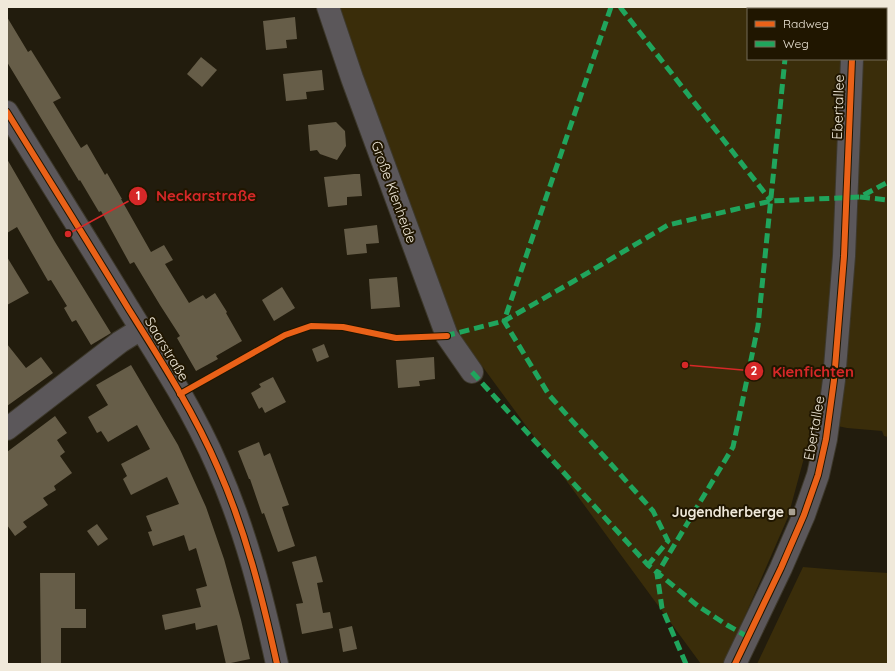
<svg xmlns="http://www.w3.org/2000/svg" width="895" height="671" viewBox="0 0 895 671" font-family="Quicksand,sans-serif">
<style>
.green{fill:#3a2d0a;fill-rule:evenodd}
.building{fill:#665d48}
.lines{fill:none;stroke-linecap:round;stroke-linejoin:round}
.minor-casing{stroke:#3d382b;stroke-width:24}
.minor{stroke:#5b575a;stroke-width:22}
.quiet{stroke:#20a55d;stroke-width:5;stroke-dasharray:10 5;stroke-linecap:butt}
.cycleway-casing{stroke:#201600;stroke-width:8}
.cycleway{stroke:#ea6118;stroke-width:6}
.poi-dot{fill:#a8a192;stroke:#201600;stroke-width:1.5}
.labels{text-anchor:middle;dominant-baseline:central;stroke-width:4;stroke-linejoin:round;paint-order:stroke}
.street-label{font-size:14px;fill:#f0e9da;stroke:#201600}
.poi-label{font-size:14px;font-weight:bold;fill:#f0e9da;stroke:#201600;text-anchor:end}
.leader{fill:none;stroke:#d62828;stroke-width:1.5}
.callout-dot{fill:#d62828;stroke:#201600;stroke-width:1.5}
.mark-label{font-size:12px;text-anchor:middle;font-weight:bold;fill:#fff}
.callout-label{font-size:15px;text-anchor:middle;font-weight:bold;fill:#d62828;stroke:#201600;stroke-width:4;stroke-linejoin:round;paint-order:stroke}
</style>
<rect width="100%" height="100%" fill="#221c0d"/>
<g class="green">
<path d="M336 7H888V437L884 436 882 431 847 428 814 421 788 517 724 664H701L446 317ZM748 9H886V59H748Z"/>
<path d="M803 567 839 570 888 573V664H757Z"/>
</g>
<g class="building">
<path d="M7 17 28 52 31 50 61 98 53 102 81 148 87 144 105 175 107 173 122 199H121L151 252 164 245 173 260 165 264 189 303 203 295 206 299 215 293 227 312 226 313 242 341 216 356 218 359 196 371 177 338 180 336 160 305 134 262 130 264 101 211 99 212 80 180 79 181 7 62Z"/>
<path d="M295 17 297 39 286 40 287 48 266 50 263 21Z"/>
<path d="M201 57 217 70 202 87 187 74Z"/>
<path d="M322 70 324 90 306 92 307 99 286 101 283 74Z"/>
<path d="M336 122 345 131 346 146 337 160 320 154 317 150 310 151 308 125Z"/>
<path d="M7 159 55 242 111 333 91 345 76 320 72 322 64 308 67 306 51 280 48 281 17 227 7 233Z"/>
<path d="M354 174H360L362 196 347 197V205L328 207 324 177Z"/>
<path d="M377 225 379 243 366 244 367 253 347 255 344 229Z"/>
<path d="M7 257 29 293 7 305Z"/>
<path d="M397 277 400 307 371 309 369 279Z"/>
<path d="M282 287 295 308 274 321 262 300Z"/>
<path d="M7 344 26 368 41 357 53 373 7 406Z"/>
<path d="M324 344 329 357 317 362 312 349Z"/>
<path d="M434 357 435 379 419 381 420 386 398 388 396 360Z"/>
<path d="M131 365 178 445 206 507 224 559 241 620 250 659 226 664 217 625 196 630 195 623 165 630 162 615 201 607 196 589 207 586 196 548 189 551 184 535 153 546 148 532 152 531 146 516 179 504 167 477 131 495 123 479 127 476 121 464 150 449 137 425 108 442 101 431 97 433 88 417 108 405 96 385Z"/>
<path d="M273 377 286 402 265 413 262 407 259 409 251 393 261 387 259 384Z"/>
<path d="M55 416 67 433 57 440 65 452 60 456 72 473 54 486 56 490 43 498 48 505 23 522 27 527 15 536 7 525V452Z"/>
<path d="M259 442 264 456 270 453 289 505 282 507 295 546 278 552 264 513 262 514 250 479H249L238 451Z"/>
<path d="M97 524 108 539 98 546 87 531Z"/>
<path d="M316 556 323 582 317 583 323 613 330 612 333 628 302 634 296 604 303 603 292 562Z"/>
<path d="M40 573H75V609H86V628H61V664H41Z"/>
<path d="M352 626 357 649 343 652 339 629Z"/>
</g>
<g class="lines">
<defs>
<g id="minor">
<path d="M328 7 352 78 447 336 472 372"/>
<path d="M854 9V7"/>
<path d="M7 112C47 177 88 242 128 308 160 359 194 412 218 468 246 532 262 596 277 664"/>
<path d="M7 429 120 342 141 329"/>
<path d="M735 664 781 568 804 515 818 475 826 439 834 380 844 256 852 59"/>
</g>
</defs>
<use href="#minor" class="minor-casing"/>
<use href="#minor" class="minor"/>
<g class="quiet">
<path d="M611 7 504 321 549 395 653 511 668 541 648 565"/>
<path d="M620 7 771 201"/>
<path d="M786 7V9"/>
<path d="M860 197 888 200"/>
<path d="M445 336 504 321 574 281 668 225 771 201 860 197 888 182"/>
<path d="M472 372 648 565 698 606 727 625 748 637"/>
<path d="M686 664 662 608 657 574 733 447 758 326 785 59"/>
</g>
<defs>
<g id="cycleway">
<path d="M7 112C47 177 88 242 128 308 160 359 194 412 218 468 246 532 262 596 277 664"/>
<path d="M180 394 285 335 311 326 343 327 396 338 447 336"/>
<path d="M735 664 781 568 804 515 818 475 826 439 834 380 844 256 852 59"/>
</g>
</defs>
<use href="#cycleway" class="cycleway-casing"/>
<use href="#cycleway" class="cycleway"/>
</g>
<rect class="poi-dot" x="788" y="508" width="8" height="8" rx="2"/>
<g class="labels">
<g class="street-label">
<text transform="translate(838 107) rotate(-88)">Ebertallee</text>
<text transform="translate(394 192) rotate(70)">Große Kienheide</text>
<text transform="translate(167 349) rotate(59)">Saarstraße</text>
<text transform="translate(814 428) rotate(-80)">Ebertallee</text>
</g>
<g class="poi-label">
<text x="784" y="512">Jugendherberge</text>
</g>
</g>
<path class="leader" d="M68 234L138 196M685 365L754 371"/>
<g class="callout-dot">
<circle cx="68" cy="234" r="4"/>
<circle cx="685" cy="365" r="4"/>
<circle cx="138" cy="196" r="10"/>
<circle cx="754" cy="371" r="10"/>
</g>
<g class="mark-label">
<text x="138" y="200">1</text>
<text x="754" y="375">2</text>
</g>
<g class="callout-label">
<text x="206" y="201">Neckarstraße</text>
<text x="813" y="377">Kienfichten</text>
</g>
<rect width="895" height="671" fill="none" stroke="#f0e9da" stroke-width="16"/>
<rect x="747" y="8" width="140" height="52" fill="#201600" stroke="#736a57"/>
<rect x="755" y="21" width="20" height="6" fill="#ea6118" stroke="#736a57"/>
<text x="783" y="28" font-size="12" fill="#f0e9da">Radweg</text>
<rect x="755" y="41" width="20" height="6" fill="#20a55d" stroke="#736a57"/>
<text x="783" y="48" font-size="12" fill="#f0e9da">Weg</text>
</svg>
